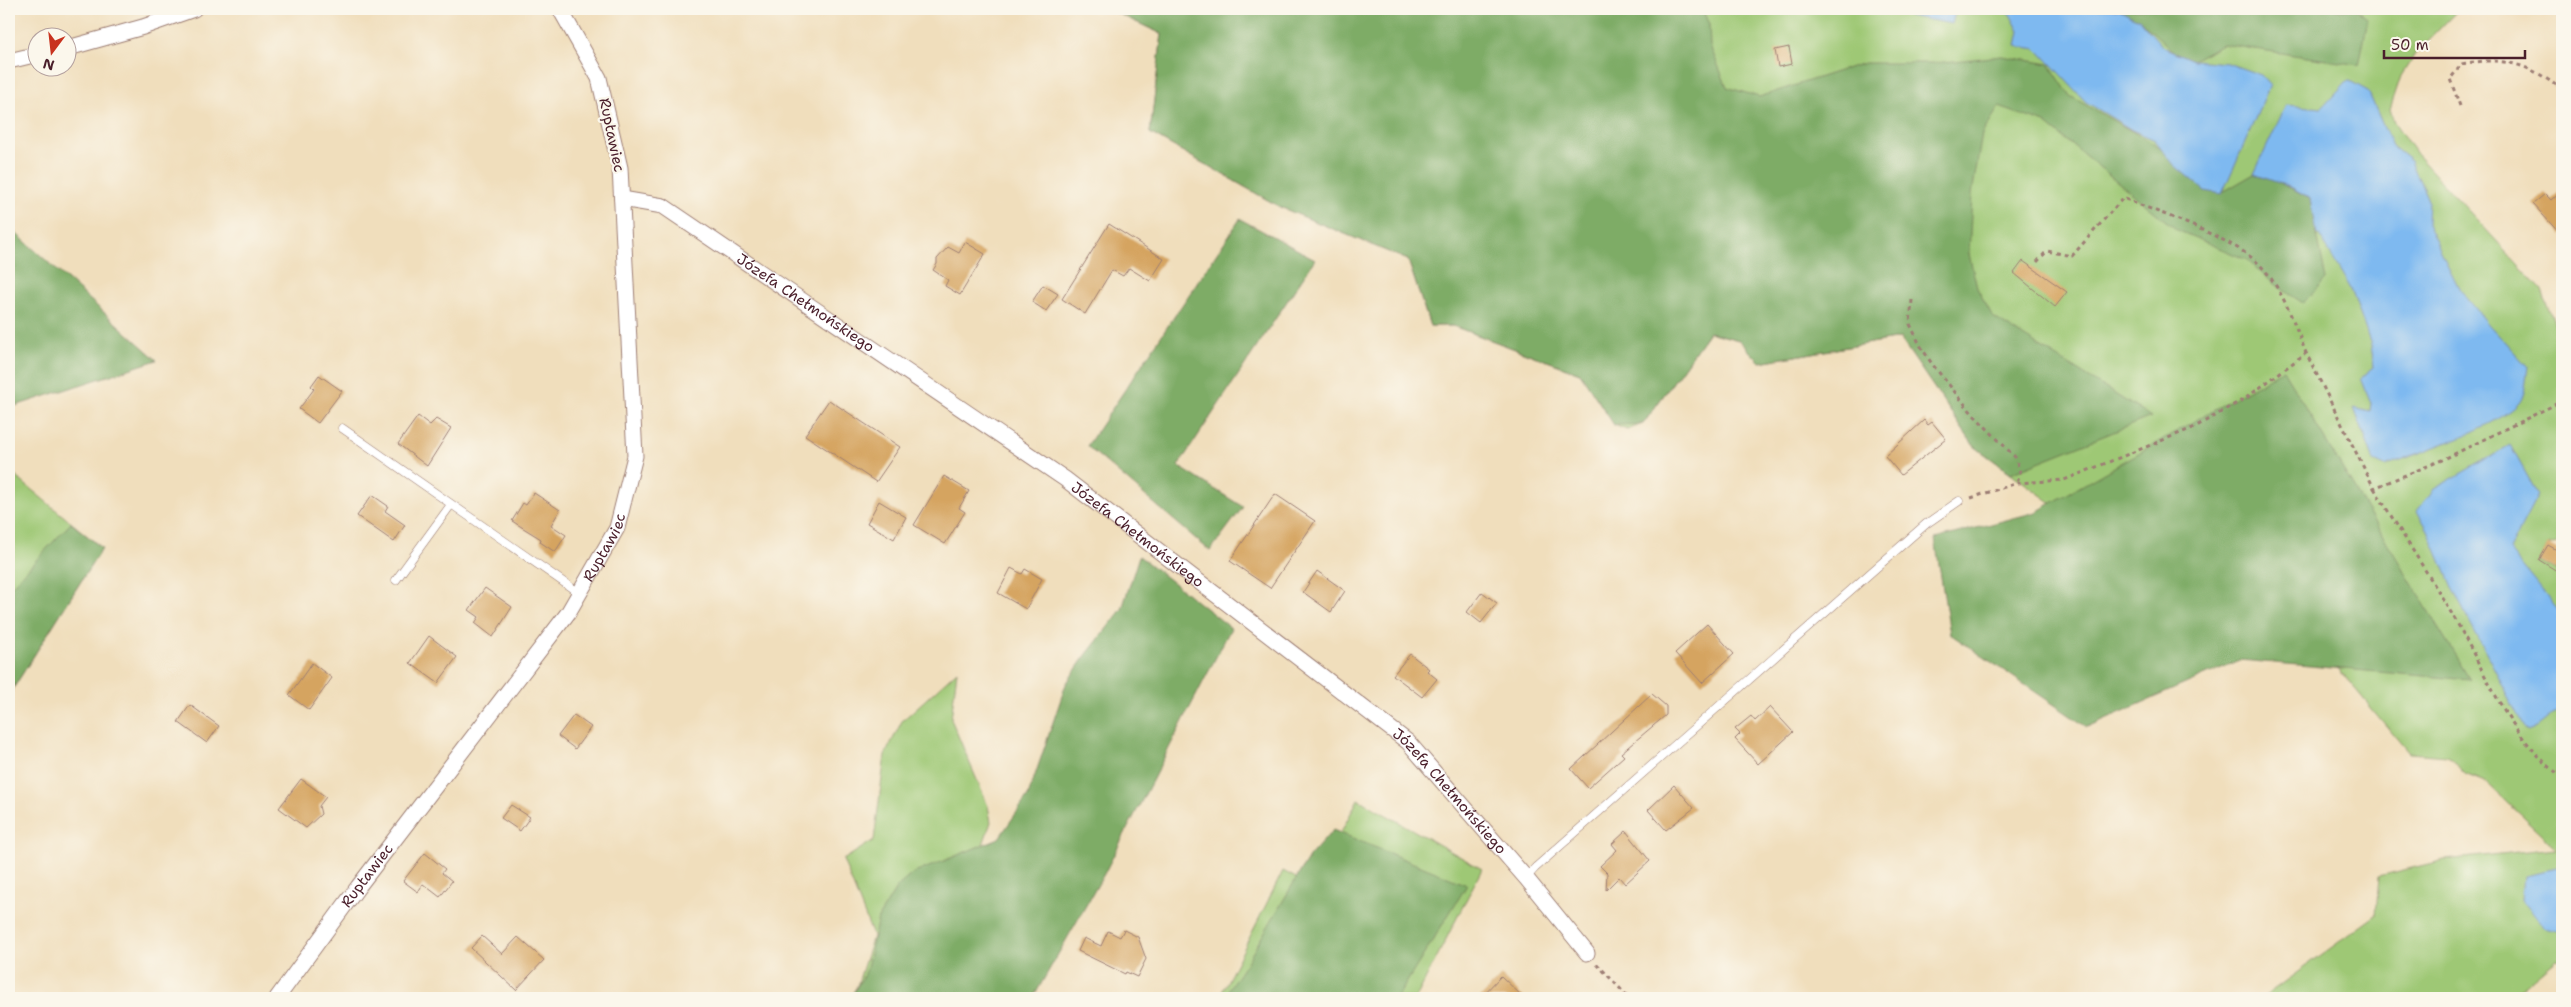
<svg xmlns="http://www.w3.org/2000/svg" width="2571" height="1007" viewBox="0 0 2571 1007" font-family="'Shantell Sans',sans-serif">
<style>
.green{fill:#9ec874;stroke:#747450}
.forest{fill:#7eac66;stroke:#646648}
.water{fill:#7eb9f0;stroke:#646c8e}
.building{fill:#d5a460}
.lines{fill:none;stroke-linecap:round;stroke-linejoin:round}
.service-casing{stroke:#9d7e74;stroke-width:9}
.minor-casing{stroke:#9d7e74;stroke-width:17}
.path{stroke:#9d7e74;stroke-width:3;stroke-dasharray:4 4;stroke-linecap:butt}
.service{stroke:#fff;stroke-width:8}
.minor{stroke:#fff;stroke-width:15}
.labels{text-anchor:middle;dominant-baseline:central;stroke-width:4.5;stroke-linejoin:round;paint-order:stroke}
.street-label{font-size:15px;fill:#4a1f2b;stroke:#fbf7ec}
</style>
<rect width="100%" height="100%" fill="#fbf7ec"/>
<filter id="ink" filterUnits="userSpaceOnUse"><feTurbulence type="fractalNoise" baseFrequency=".02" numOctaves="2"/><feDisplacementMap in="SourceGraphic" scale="10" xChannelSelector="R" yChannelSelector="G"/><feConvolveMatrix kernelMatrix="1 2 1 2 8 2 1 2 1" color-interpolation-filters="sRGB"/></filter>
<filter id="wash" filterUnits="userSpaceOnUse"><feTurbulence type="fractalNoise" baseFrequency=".0096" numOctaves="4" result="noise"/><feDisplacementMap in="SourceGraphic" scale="20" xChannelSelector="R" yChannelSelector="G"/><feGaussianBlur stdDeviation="1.12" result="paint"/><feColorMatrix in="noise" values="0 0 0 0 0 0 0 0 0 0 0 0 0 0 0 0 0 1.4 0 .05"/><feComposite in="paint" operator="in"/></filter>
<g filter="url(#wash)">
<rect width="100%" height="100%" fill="#f0debc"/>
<g class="green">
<path d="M1108 9H2459L2415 54 2401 76 2390 109 2394 122 2416 154 2541 289 2562 343V543L2548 546 2539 561 2562 575V961L2556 959 2509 998H2262L2376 915 2379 876 2445 860 2556 848 2487 783 2465 774 2448 756 2409 753 2325 653 2076 521 1974 446 1900 338 1760 362 1739 340 1709 332 1643 424 1627 430 1614 425 1593 378 1453 326H1430L1408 260 1280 207 1150 133 1162 34Z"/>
<path d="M9 471 102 548 9 695Z"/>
<path d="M957 671 951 719 988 806 991 822 947 945 850 998 857 986 873 936 843 860 874 840 885 755 902 721Z"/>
<path d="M1358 799 1482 869 1416 998H1219L1283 871 1313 887Z"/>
</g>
<g class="forest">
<path d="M1108 9H1702L1709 24 1710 46 1727 87 1759 97 1864 63H1934L2002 56 2049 64 2070 96 2160 147 2186 175 2221 193 2254 174 2278 182 2310 199 2326 280 2303 303 2274 284 2247 260 2177 230 2045 123 1999 107 1982 134 1972 194 1969 254 1977 288 1993 317 2151 417 2011 473 1974 446 1900 338 1760 362 1739 340 1709 332 1643 424 1614 425 1580 373 1453 326H1430L1408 260 1280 207 1150 133 1162 34Z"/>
<path d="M2115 9H2356L2368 19 2359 65 2222 44 2193 60 2174 52 2140 20Z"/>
<path d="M1240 219 1315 259 1178 466 1243 507 1210 551 1087 446Z"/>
<path d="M9 227 157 360 9 408Z"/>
<path d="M2283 370 2470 680 2240 660 2087 727 1950 634 1935 539 2036 512Z"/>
<path d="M71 523 102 548 9 695V589Z"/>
<path d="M1139 556 1231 628 1104 874 1033 998H850L866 972 878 918 897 887 912 874 999 838 1028 796 1066 684 1083 659 1122 609Z"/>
<path d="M1333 830 1467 885 1397 998H1223L1247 962 1309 857Z"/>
</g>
<g class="water">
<path d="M1870 9H1956L1952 24Z"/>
<path d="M1995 9H2119L2140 20 2163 47 2193 60 2227 63 2261 75 2270 85 2222 194 2205 191 2174 165 2155 140 2132 130 2086 102 2037 49 2016 46 2019 31 2010 14Z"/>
<path d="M2348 80 2368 91 2392 146 2411 161 2428 200 2427 224 2459 288 2489 325 2528 367C2526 377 2526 389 2522 398 2512 423 2412 455 2385 466L2374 461 2354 408 2370 412 2371 403 2361 378 2374 367 2371 345 2351 289 2315 228 2310 199 2287 186 2254 174 2286 105 2322 108Z"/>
<path d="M2510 445 2538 495 2509 550 2562 614V708L2538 727 2527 731 2454 592 2428 530 2417 511 2434 489Z"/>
<path d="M2562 867V931L2544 927 2522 900 2524 875Z"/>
</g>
<g id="blocks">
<g class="building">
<path d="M1789 47 1792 64 1778 67 1775 50Z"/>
<path d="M2562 190V236L2533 204 2545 194 2551 200Z"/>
<path d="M1109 224 1164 259 1150 281 1129 268 1123 276 1112 270 1085 314 1062 299Z"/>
<path d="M965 242 985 254 960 295 945 286 948 280 933 270 937 264V259L948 247 959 253Z"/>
<path d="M2023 261 2067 292 2055 307 2014 273Z"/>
<path d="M1043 285 1058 294 1046 311 1032 302Z"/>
<path d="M319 375 342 391 318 423 299 409 314 389 311 386Z"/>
<path d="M829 400 900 447 876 482 805 435Z"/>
<path d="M418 416 430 425 436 419 451 428 427 466 398 444Z"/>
<path d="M1924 420 1928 425 1932 422 1946 439 1901 475 1885 456Z"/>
<path d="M944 476 969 491 959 508 965 512 945 544 914 525Z"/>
<path d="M534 493 560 510 551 525 566 535 555 552 540 542 541 539 512 521 523 503 526 505Z"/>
<path d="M1275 494 1315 521 1270 588 1230 561Z"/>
<path d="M372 495 388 506 385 511 405 525 394 542 357 516Z"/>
<path d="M879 501 906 517 894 539 867 523Z"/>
<path d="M2548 545 2562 553V574L2539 560Z"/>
<path d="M1011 568 1022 574 1025 569 1042 579 1026 609 998 593Z"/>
<path d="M1317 571 1345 591 1331 612 1303 592Z"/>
<path d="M485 588 512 607 493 637 475 623 479 617 469 610Z"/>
<path d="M1482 592 1497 603 1481 623 1467 612Z"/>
<path d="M1707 624 1734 654 1702 683 1675 653Z"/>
<path d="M429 636 457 657 438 683 410 663Z"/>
<path d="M1410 654 1429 669 1427 671 1437 679 1422 697 1393 675Z"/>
<path d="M312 663 332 678 309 710 289 695Z"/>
<path d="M1652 694 1666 706V715L1621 753 1624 756 1588 788 1571 769Z"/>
<path d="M190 705 219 726 207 743 178 722Z"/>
<path d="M1770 707 1793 732 1758 764 1735 739 1740 734 1735 729 1751 716 1755 721Z"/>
<path d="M574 715 591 727 575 749 558 736Z"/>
<path d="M301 779 326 797 319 806 321 814 306 828 279 808Z"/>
<path d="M1674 785 1694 808 1666 830 1648 810Z"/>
<path d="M511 805 530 817 520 831 501 818Z"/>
<path d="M1626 831 1650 861 1625 884 1619 877 1606 890 1607 873 1600 866 1617 850 1612 844Z"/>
<path d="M425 853 445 869 442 873 452 881 440 897 423 884 418 892 403 881Z"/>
<path d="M1124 930 1138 937 1146 959 1137 977 1126 972 1125 974 1078 951 1084 938 1101 946 1108 931 1120 937Z"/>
<path d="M482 936 502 954 518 937 544 960 516 990 471 948Z"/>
<path d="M1501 976 1524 998H1480Z"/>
</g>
</g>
</g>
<g filter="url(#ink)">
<use href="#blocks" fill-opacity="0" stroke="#9d7e74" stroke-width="1"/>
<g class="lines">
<defs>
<g id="service">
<path d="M342 428 579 593"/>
<path d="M396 580 450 506"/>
<path d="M1526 878 1535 868 1926 524 1959 501"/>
</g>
<g id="minor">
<path d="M68 48 143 27 194 9"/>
<path d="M9 61 38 54"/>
<path id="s1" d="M622 199 663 206 1065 479 1408 742 1526 878 1587 953"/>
<path id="s2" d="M277 998 358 887 568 613 617 528 635 456 620 168 599 78 560 9"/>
</g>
</defs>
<use href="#service" class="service-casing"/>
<use href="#minor" class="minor-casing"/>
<g class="path">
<path d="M2460 106 2450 79 2462 64C2503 56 2530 64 2562 90"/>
<path d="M2037 262 2047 251 2072 256 2123 198C2159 213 2234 238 2260 265 2283 289 2294 323 2306 353"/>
<path d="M1912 300 1910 324 1920 345 1932 364 1972 413 2015 457 2020 472 2017 483"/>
<path d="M2374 488C2401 533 2430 576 2456 621 2487 676 2510 738 2562 777"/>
<path d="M1971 498 2017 483 2064 480 2193 428 2246 398 2306 353 2374 488 2442 460 2556 404 2562 398"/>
<path d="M1597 964 1629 998"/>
</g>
<use href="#service" class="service"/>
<use href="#minor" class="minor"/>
</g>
</g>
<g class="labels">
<g class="street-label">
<text transform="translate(612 135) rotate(78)">Ruptawiec</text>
<text stroke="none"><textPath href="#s1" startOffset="214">Józefa Chełmońskiego</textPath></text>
<text stroke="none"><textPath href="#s1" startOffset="619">Józefa Chełmońskiego</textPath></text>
<text stroke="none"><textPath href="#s2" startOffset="558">Ruptawiec</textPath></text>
<text stroke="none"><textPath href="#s1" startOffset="1024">Józefa Chełmońskiego</textPath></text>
<text stroke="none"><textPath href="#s2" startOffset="152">Ruptawiec</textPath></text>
</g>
</g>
<rect width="2571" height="1007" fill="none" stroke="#fbf7ec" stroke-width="30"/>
<g transform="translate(52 52) rotate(195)"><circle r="24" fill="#fbf7ec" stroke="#b4a19f"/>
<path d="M0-4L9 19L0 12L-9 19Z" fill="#c8321e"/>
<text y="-8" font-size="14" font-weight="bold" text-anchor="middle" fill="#4a1f2b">N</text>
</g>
<path d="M2384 50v8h141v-8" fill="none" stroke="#4a1f2b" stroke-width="2.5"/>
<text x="2391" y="50" font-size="15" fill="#4a1f2b" stroke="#fbf7ec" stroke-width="4" paint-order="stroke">50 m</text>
</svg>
